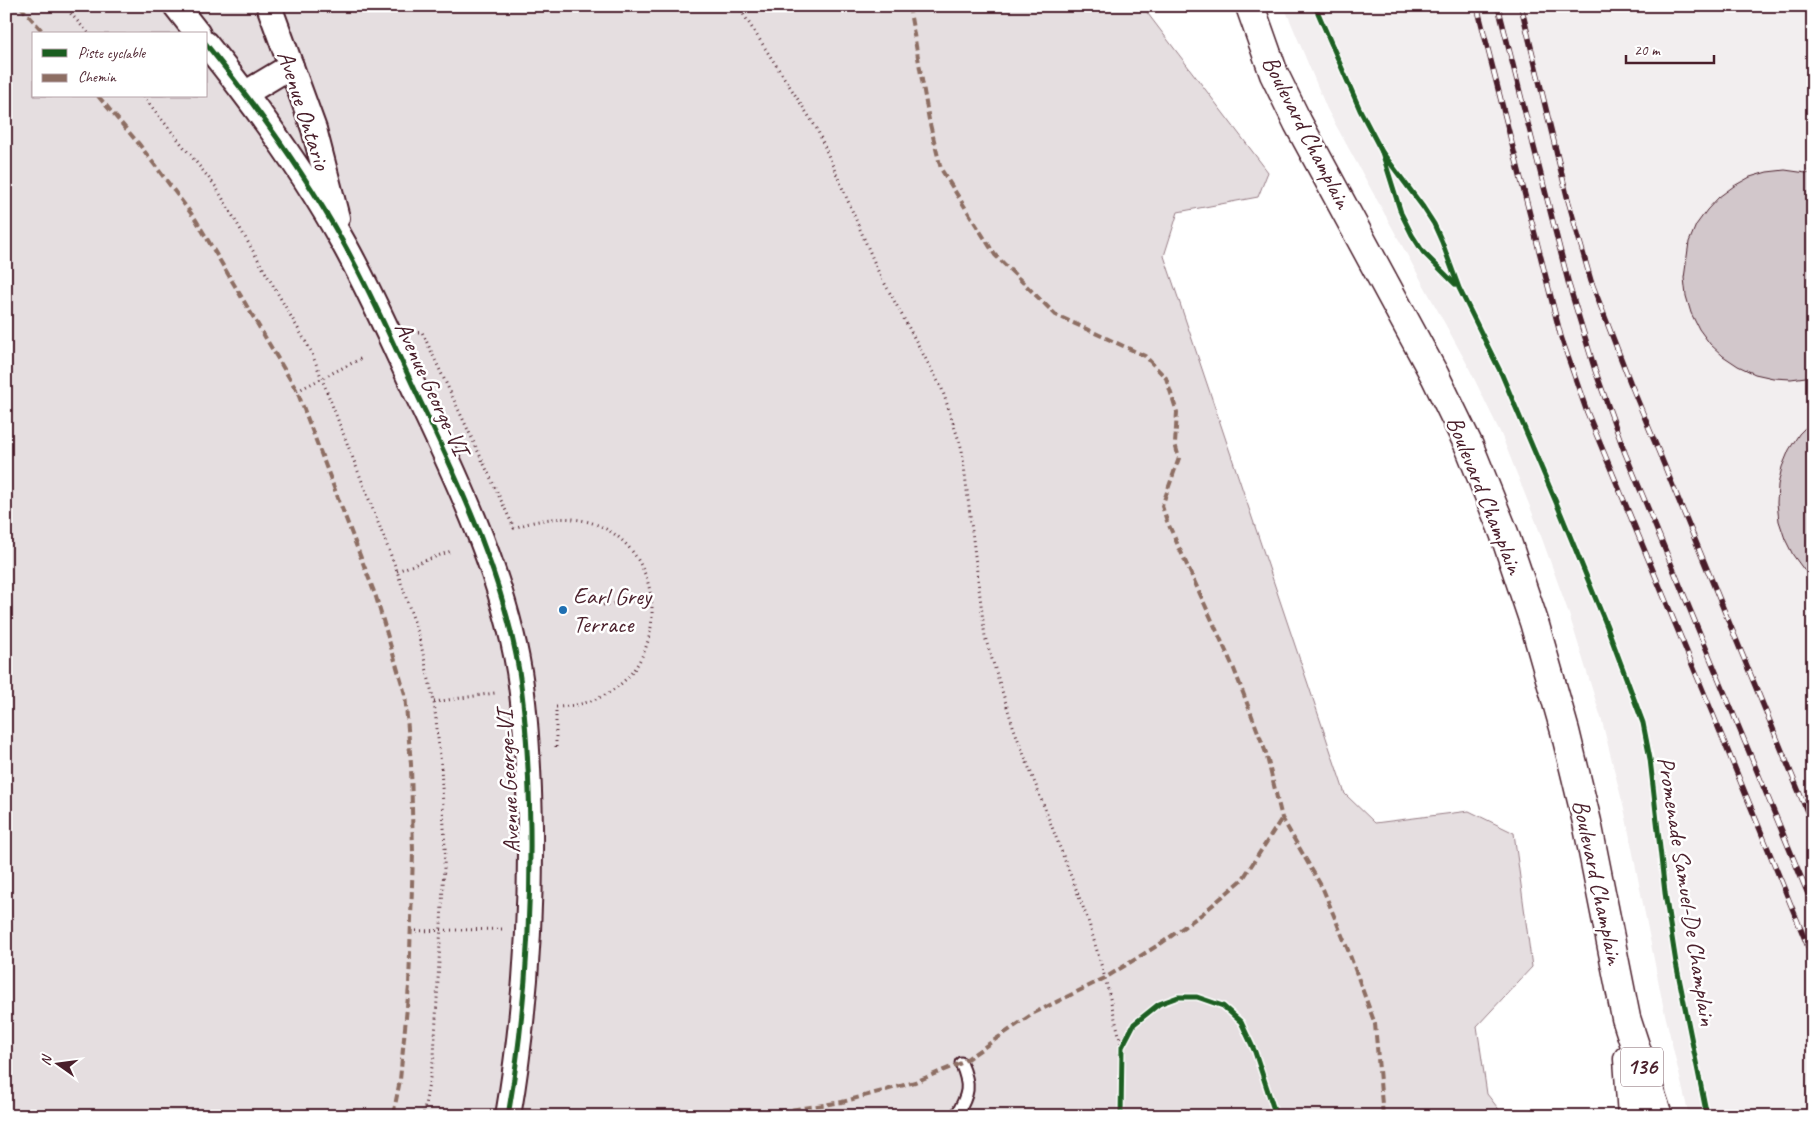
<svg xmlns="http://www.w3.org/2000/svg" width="1819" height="1122" viewBox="0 0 1819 1122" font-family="Caveat,sans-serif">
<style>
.built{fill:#f2eeef}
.green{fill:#e5dee0;stroke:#987e86;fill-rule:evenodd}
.building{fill:#d2c7cb;stroke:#4a1f2b}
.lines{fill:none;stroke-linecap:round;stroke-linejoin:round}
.lane-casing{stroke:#4a1f2b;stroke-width:15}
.street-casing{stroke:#4a1f2b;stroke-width:28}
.primary-casing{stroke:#4a1f2b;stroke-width:31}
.path{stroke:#4a1f2b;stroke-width:3;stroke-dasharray:1 4;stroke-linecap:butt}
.lane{stroke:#fff;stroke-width:11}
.street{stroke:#fff;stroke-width:24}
.primary{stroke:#fff;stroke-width:28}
.rail-casing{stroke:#4a1f2b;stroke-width:5.5}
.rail{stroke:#fff;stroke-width:4;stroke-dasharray:11;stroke-linecap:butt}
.quiet{stroke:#8d6e63;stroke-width:4;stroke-dasharray:8 4;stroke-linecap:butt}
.cycleway-casing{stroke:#fff;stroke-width:8}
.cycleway{stroke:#1b5e20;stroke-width:5}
.poi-dot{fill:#1f6fb2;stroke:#fff;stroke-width:2}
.labels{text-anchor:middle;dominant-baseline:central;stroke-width:5;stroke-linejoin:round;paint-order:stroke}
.shield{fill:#fff;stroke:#80626b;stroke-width:1}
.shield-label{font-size:22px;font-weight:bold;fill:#4a1f2b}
.street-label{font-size:24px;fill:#4a1f2b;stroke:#fff}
.poi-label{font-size:24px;fill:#4a1f2b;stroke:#fff;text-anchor:start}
</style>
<rect width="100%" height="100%" fill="#fff"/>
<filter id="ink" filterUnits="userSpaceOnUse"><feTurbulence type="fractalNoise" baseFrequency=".02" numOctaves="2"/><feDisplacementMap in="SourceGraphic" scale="10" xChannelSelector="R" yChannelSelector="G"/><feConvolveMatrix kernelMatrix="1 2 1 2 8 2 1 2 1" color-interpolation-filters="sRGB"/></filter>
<g filter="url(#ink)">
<path class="built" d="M1284 6H1813V1116H1689L1664 1010 1625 813 1602 721 1568 611 1536 522 1501 434 1466 362 1327 109Z"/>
<path class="green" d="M6 6H1142L1268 172 1258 197 1178 212 1164 256 1345 794 1375 823 1469 811 1514 833 1532 967 1477 1026 1487 1094 1504 1116H6ZM34 34H206V96H34Z"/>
<g class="building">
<path d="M1785 170 1813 174V376L1791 379 1773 378 1755 374 1738 366 1723 356 1710 344 1699 329 1691 313 1686 296 1684 278 1689 242 1696 225 1707 210 1719 197 1734 186 1750 177 1767 172Z"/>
<path d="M1813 420V578L1804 570 1793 555 1785 539 1779 521 1777 503 1778 485 1782 467 1789 450 1799 434Z"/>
</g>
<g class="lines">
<defs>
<path id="lane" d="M956 1116C969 1094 971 1086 961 1063"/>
<g id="street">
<path d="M176 6 198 34"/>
<path d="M269 6 314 129 337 218"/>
<path d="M206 44C257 107 305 173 344 244 374 298 398 355 425 411 464 493 504 581 519 671 527 723 529 776 530 827 531 926 525 1018 508 1116"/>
<path d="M246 93 291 66"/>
</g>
<g id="primary">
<path d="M1250 6 1274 74 1298 123 1435 376 1469 446 1504 533 1534 622 1565 731 1587 822 1626 1018 1658 1116"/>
<path d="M1628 1059 1632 1116"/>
</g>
</defs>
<use href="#lane" class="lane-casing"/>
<use href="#street" class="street-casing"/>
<use href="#primary" class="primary-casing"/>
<g class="path">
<path d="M64 6 89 34"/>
<path d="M738 6 817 129 878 271 942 389 962 450 985 637 1014 729 1088 920 1105 978 1122 1047"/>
<path d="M143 96 216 187 311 351 397 571 419 636 434 702 441 765 445 848 434 1056 423 1116"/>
<path d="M418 332H422L514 528C674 469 704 703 556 707V749"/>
<path d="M297 391 362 358"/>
<path d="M397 571 451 551"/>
<path d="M603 605 652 599"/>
<path d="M434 702 495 693"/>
<path d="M411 931 503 929"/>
</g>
<use href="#lane" class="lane"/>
<use href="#street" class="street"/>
<use href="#primary" class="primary"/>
<defs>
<g id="rail">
<path d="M1477 6 1561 337 1587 412 1714 717 1813 959"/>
<path d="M1498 6 1569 285 1595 370 1625 453 1813 906"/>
<path d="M1521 6 1568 200 1591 281 1630 382 1813 826"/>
</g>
</defs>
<use href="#rail" class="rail-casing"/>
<use href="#rail" class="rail"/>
<g class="quiet">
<path d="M20 6 45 34"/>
<path d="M909 6 929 120 941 169 995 255 1056 315 1145 356 1166 378 1177 412 1175 444 1179 458 1162 506 1167 521 1234 669 1266 753 1282 818 1323 889 1348 950 1375 1024 1383 1116"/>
<path d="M98 96 139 144 196 220 297 391 376 597 405 694 411 764 413 853 409 986 400 1080 393 1116"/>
<path d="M769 1116 778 1112 842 1102 915 1082 961 1063 1034 1013 1105 978 1163 942 1202 914 1242 880 1282 818"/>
</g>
<defs>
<g id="cycleway">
<path d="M1315 6 1360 110 1382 152 1401 213 1412 235 1423 252 1455 284"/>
<path d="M206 44C257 107 305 173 344 244 374 298 398 355 425 411 464 493 504 581 519 671 527 723 529 776 530 827 531 926 525 1018 508 1116"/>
<path d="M1382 152 1423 207 1434 224 1442 242 1459 288 1502 375 1561 514 1606 624 1643 723 1650 759 1665 893 1676 963 1707 1116"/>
<path d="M1121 1116 1122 1047 1134 1024 1159 1004 1178 997H1197L1223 1006 1241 1022 1255 1052 1276 1116"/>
</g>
</defs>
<use href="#cycleway" class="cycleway-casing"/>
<use href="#cycleway" class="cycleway"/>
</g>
</g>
<circle class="poi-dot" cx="563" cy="610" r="5"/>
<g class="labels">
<rect class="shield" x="1621" y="1047.5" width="42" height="39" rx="4"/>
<g class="shield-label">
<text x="1642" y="1067">136</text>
</g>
<g class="street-label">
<text transform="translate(304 110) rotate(72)">Avenue Ontario</text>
<text transform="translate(1307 132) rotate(63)">Boulevard Champlain</text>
<text transform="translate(432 388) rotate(65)">Avenue George-VI</text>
<text transform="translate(1485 495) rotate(68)">Boulevard Champlain</text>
<text transform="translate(508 782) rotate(-93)">Avenue George-VI</text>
<text transform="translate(1598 882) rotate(78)">Boulevard Champlain</text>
<text transform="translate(1687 891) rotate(81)">Promenade Samuel-De Champlain</text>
</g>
<g class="poi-label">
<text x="573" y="596">Earl Grey<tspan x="573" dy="28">Terrace</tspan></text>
</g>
</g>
<rect width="1819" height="1122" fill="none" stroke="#fff" stroke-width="25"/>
<rect x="12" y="12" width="1794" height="1097" fill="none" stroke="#4a1f2b" stroke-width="2" filter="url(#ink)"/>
<rect x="32" y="32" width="175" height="65" fill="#ffffff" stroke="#b7a5aa"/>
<rect x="42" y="49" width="25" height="8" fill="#1b5e20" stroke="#b7a5aa"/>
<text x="78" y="58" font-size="15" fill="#4a1f2b">Piste cyclable</text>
<rect x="42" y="74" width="25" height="8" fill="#8d6e63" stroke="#b7a5aa"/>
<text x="78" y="82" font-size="15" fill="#4a1f2b">Chemin</text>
<g transform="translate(58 1064) rotate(284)" stroke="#ffffff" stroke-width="4" paint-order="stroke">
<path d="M0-4L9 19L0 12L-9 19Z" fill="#4a1f2b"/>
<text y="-8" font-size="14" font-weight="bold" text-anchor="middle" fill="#4a1f2b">N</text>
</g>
<path d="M1626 55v8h88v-8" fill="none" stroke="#4a1f2b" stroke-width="2.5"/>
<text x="1634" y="55" font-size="15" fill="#4a1f2b" stroke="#ffffff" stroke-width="4" paint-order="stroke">20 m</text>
</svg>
